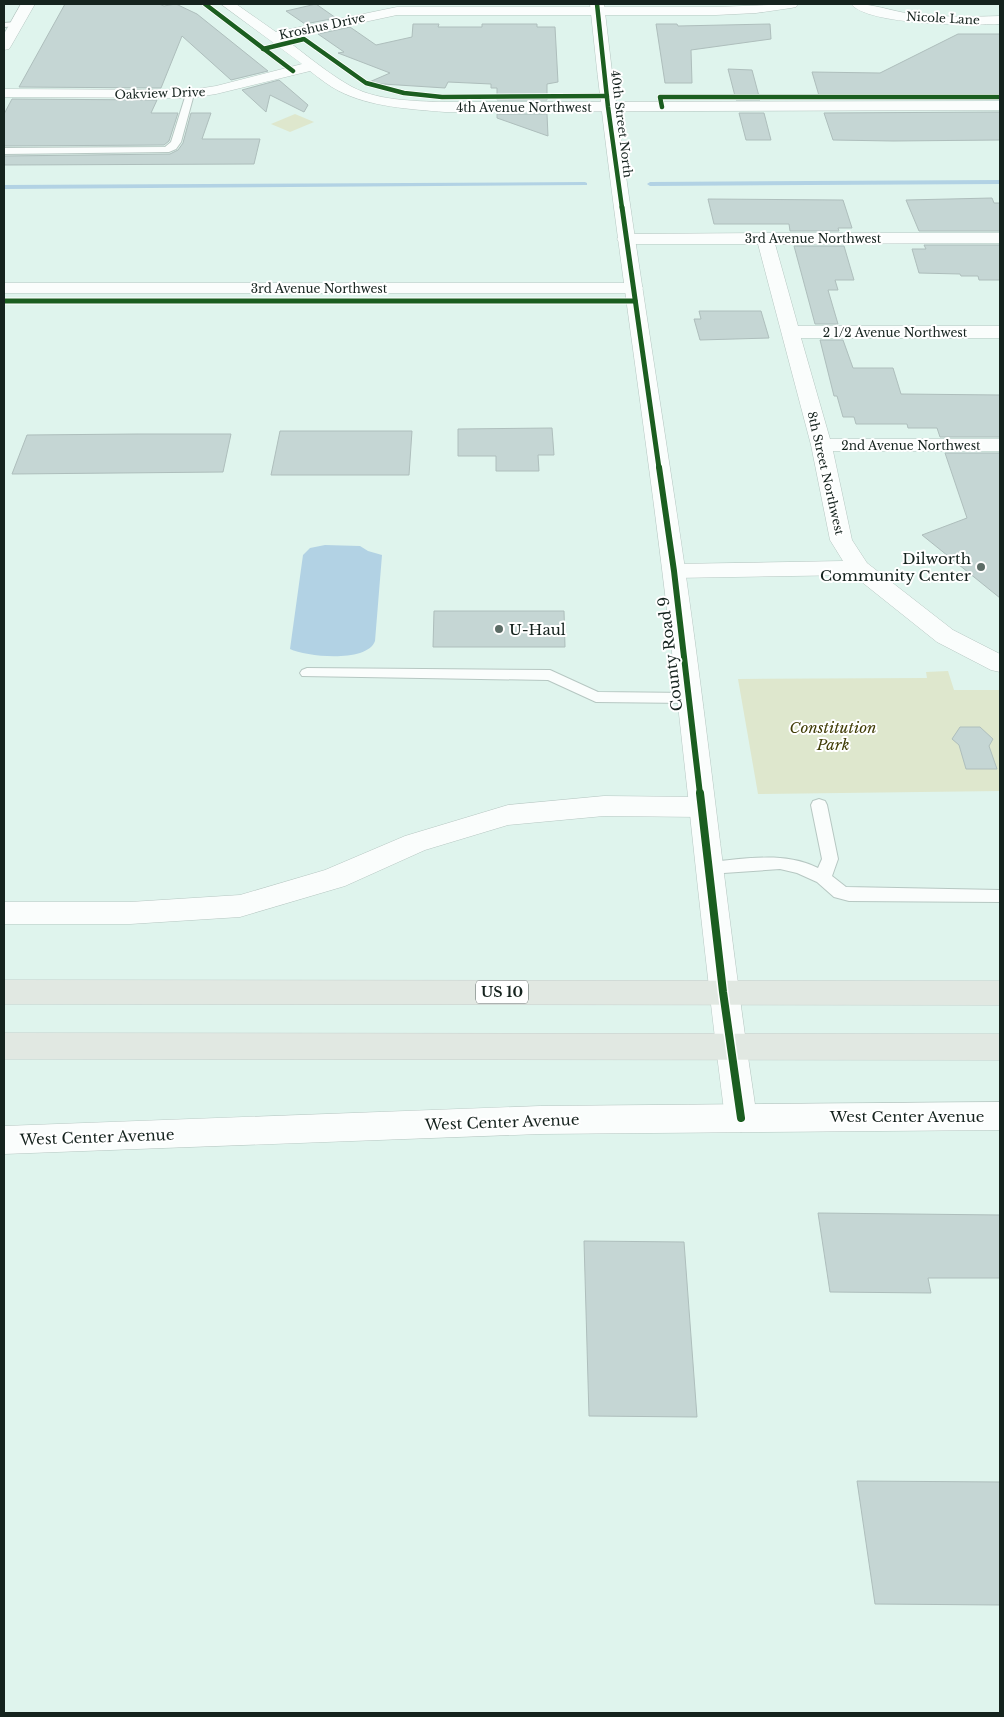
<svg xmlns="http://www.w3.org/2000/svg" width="1004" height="1717" viewBox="0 0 1004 1717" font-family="'Libre Baskerville',serif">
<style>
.green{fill:#dee7cd}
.water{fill:#b2d2e4}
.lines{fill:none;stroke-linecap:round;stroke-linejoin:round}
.stream{fill:#b2d2e4;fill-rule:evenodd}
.building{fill:#c5d6d4;stroke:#aebebc}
.lane-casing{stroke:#b6c7c2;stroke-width:2}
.street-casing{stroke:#b6c7c2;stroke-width:1}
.secondary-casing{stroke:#b6c7c2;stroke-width:1}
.primary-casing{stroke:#c5cfcc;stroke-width:1}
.lane{fill:#fafdfc;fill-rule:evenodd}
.street{fill:#fafdfc;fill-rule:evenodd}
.secondary{fill:#fafdfc;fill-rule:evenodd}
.primary{fill:#e1e8e2;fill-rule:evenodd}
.cycleway-far3-casing{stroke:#fff;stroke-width:6}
.cycleway-far2-casing{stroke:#fff;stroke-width:7}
.cycleway-far1-casing{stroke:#fff;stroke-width:9}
.cycleway-casing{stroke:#fff;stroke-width:11}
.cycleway-far3{stroke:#1b5e20;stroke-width:4.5}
.cycleway-far2{stroke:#1b5e20;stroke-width:5}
.cycleway-far1{stroke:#1b5e20;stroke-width:6}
.cycleway{stroke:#1b5e20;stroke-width:8}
.poi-dot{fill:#5c6c66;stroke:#fff;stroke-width:2}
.labels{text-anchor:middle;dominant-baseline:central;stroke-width:4;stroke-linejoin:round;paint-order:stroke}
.far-street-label{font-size:12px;fill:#15231e;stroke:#fff}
.shield{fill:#fff;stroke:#5b6562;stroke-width:1}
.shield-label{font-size:14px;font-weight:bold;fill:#15231e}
.poi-label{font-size:15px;fill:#15231e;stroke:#fff;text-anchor:end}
.street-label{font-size:15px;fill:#15231e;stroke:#fff}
.park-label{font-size:15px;font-style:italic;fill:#413d07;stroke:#fff}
</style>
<rect width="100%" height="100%" fill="#dff4ed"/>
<g class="green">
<path d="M295 114 314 122 290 132 271 124Z"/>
<path d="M948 671 954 690H1000V791L758 794 738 679 927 678 926 672Z"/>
</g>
<path class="water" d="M325 545 360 546 368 551 382 555 375 641C367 663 307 657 290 649L303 555 310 548Z"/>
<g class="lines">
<g class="stream">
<path d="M1000 180V184L650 186 647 184 650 182Z"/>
<path d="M585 182 587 183V185L4 189V185Z"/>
</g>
</g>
<g class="building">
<path d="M65 4H159L164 6 176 4 197 14 268 71 231 80 182 36 161 88 19 87Z"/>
<path d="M316 4 336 18 305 24 286 11Z"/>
<path d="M413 24H439L438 27H482V24H537V27H555L558 82 547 84V100H497V88H491V84L448 82 445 88 367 83 390 73 338 53 344 52 318 34 350 27 376 45 412 37Z"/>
<path d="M656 24H677L678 26 770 24 771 39 691 50 692 83H665Z"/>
<path d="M958 34H1000V99H820L812 72 880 73Z"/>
<path d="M728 69 752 70 760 100H736Z"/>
<path d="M279 80 308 105 304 112 270 95 266 112 242 90Z"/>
<path d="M12 99 157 100 151 113H178L169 141 164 145 4 146V114Z"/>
<path d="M1000 112V140L893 141 833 140 824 113Z"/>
<path d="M191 113H211L202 139H260L254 164 4 165V156L170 154 178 150 183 143Z"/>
<path d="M739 113H764L771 140H746Z"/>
<path d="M497 114H547L548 136 497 118Z"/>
<path d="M992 198 994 203H1000V231H919L906 200Z"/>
<path d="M708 199 843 200 852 228H838L839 231H790L789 224H714Z"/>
<path d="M924 245H1000V280H979L978 276H961L960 274 919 273 912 249H926Z"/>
<path d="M794 246H844L854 280H835L838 290H828L838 324H815Z"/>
<path d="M699 311H761L769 338 700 340 694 319H701Z"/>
<path d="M820 340H843L853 368H893L901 394 1000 395V437H940L937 428H908L907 424H856L854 417H843L837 396H834Z"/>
<path d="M552 428 554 455H538L539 471H496V456H458V429Z"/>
<path d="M280 431H412L409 475H271Z"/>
<path d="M138 434H231L223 472 12 474 27 435Z"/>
<path d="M945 453H1000V598L922 535 967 518Z"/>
<path d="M434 611H564L565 647H433Z"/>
<path d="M960 727H980L993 739 989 746 997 769H966L959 745 952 739Z"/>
<path d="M818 1213 1000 1215V1278H928L931 1293 830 1292Z"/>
<path d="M584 1241 684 1242 697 1417 589 1416Z"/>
<path d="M857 1481 1000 1482V1605L875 1604Z"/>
</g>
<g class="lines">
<defs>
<g id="lane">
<path d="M16 22H19V26L4 27V23Z"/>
<path d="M190 91 194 94 181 142 176 149 169 152 4 154V148L165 147 171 142 186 94Z"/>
<path d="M307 668 550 670 598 692 689 693 694 694 696 698 694 702 689 703 596 702 548 680 302 676 300 673 302 670Z"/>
<path d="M819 799 825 801 827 805 838 859 832 876 846 887 1000 890V902L849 901 834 897 817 882 797 873 780 869 709 874 703 872 701 868 703 864 709 862C746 859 784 851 818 868L822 859 811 805 813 801Z"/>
</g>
<g id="street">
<path d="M21 4H35L11 46 9 49 4 50V34Z"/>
<path d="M221 4H236L276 32 397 7H716L798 4 796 7 791 8 756 13 716 15H397L285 39C305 54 325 71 347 84 374 101 414 101 445 102L1000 101V110L445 112C410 109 370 107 339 91 329 86 319 78 310 71L216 94 190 98 4 97V89L190 90 216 86 302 64Z"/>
<path d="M851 4C872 3 891 11 911 14 941 17 970 17 1000 16V24C972 25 869 26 851 4Z"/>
<path d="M765 233H1000V243L775 244 798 326H1000V338H801L830 439H1000V451H833L852 540 867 563 953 630 1000 654V672L991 670 937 642 853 575 674 578 666 576 663 571 666 566 674 564 843 561 830 540 811 445 758 244H626L620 243 617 239 620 235 626 234Z"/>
<path d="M4 283H634L640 284 643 288 640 292 634 293H4Z"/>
<path d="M604 796 702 797 711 800 715 807 711 814 702 817 604 816 508 825 425 850 345 886 240 917 130 924H4V902H130L240 895 325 870 405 836 508 805Z"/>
<path d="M1000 1102V1130L540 1134 4 1154V1126L540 1106Z"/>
</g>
<path id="secondary" d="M590 4H604C625 193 658 381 685 569 711 752 729 935 757 1118L752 1128 741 1132 730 1128 725 1118C701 935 685 752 662 569 639 381 609 193 590 4Z"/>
<g id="primary">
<path d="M4 980 1000 981V1005L4 1004Z"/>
<path d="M4 1033 1000 1034V1060L4 1059Z"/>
</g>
</defs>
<use href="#lane" class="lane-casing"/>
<use href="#street" class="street-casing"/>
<use href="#secondary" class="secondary-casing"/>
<use href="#primary" class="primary-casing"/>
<use href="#lane" class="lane"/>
<use href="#street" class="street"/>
<use href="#secondary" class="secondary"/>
<use href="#primary" class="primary"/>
<defs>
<g id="cycleway-far3">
<path d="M205 4 293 71"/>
<path d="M597 4 608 107 622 208"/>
<path d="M263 49 304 39 366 83 404 93 442 97 607 96"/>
<path d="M662 107 660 97H1000"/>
</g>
<g id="cycleway-far2">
<path d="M622 207 659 468"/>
<path d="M4 301H635"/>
</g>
<path id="cycleway-far1" d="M659 467 674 571 700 794"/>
<path id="cycleway" d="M700 793 723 992 741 1118"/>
</defs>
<use href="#cycleway-far3" class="cycleway-far3-casing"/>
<use href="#cycleway-far2" class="cycleway-far2-casing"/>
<use href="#cycleway-far1" class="cycleway-far1-casing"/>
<use href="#cycleway" class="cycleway-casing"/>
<use href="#cycleway-far3" class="cycleway-far3"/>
<use href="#cycleway-far2" class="cycleway-far2"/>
<use href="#cycleway-far1" class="cycleway-far1"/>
<use href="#cycleway" class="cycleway"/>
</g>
<g class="poi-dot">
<circle cx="981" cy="567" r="5"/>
<circle cx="499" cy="629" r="5"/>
</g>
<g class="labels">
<g class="far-street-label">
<text transform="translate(943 18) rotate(3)">Nicole Lane</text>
<text transform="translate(322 26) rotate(-12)">Kroshus Drive</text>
<text transform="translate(160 93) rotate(-2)">Oakview Drive</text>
<text x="524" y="107">4th Avenue Northwest</text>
<text transform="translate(622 124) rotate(83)">40th Street North</text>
<text x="813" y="238">3rd Avenue Northwest</text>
<text x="319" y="288">3rd Avenue Northwest</text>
<text x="895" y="332">2 1/2 Avenue Northwest</text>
<text x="911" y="445">2nd Avenue Northwest</text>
<text transform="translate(826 473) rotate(77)">8th Street Northwest</text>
</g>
<rect class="shield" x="476" y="980.5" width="52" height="23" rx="4"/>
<g class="shield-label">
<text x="502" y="992">US 10</text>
</g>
<g class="poi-label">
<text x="971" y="558">Dilworth<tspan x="971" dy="17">Community Center</tspan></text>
<text x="509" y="629" text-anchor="start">U-Haul</text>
</g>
<g class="street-label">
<text transform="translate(670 654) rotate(-97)">County Road 9</text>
<text x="907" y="1116">West Center Avenue</text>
<text transform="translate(502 1122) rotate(-2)">West Center Avenue</text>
<text transform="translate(97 1137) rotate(-2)">West Center Avenue</text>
</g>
<g class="park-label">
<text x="833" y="727">Constitution<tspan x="833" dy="17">Park</tspan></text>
</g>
</g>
<rect width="1004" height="1717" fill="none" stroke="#15231e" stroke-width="10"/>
</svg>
